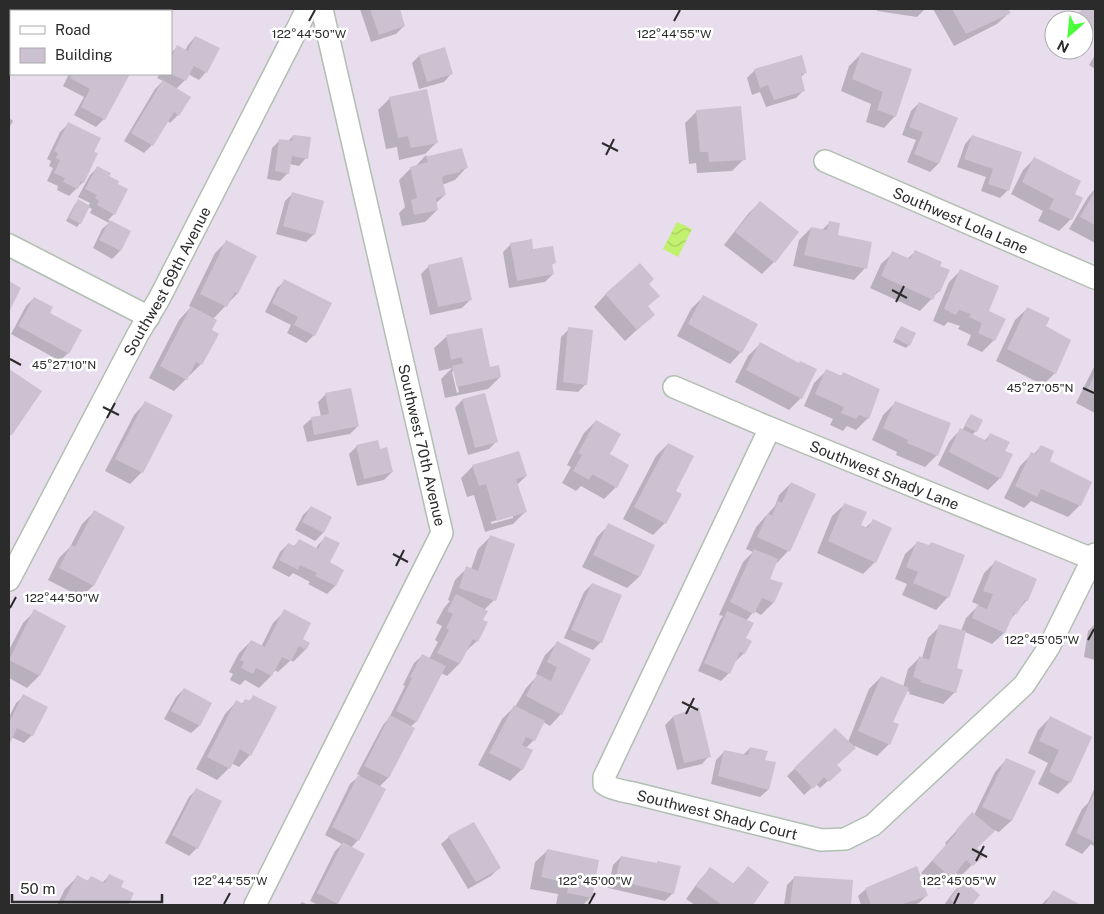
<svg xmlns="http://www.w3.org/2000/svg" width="1104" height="914" viewBox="0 0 1104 914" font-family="'Public Sans',sans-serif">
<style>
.water{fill:url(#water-waves)}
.shadow{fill:#0003;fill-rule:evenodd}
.building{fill:#ccc1d0}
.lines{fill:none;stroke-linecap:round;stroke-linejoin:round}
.minor-casing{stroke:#b1bfb1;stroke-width:24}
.minor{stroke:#fff;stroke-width:21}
.ticks{fill:none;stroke:#2b2b2b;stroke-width:2}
.labels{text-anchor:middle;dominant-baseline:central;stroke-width:5;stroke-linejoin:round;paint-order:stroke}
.street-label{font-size:15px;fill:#2b2b2b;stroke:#fff}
.ticks-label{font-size:12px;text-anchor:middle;fill:#2b2b2b;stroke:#fff;stroke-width:5;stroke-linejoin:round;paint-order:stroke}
</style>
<defs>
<pattern id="water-waves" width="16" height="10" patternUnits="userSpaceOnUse" patternTransform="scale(1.25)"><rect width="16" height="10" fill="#c1f16e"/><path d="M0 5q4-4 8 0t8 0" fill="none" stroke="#a6cf5f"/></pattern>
</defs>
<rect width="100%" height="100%" fill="#e8dded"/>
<path class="water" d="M677 222 692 229 678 257 663 249Z"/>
<g class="shadow">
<path d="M360 9H399L404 26 396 34 371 42Z"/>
<path d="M877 9H925L917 17 877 11Z"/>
<path d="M933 9H1007L1009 13 997 24 954 46Z"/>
<path d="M1054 33V45L1049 38Z"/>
<path d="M195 37 206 72 199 80 188 74 185 80 176 89 178 115 170 123 167 120 152 145 144 153 124 141 155 89 163 81 157 78 160 74H171V53L177 47 185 51 188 45Z"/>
<path d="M1058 50H1069L1062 55Z"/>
<path d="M861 54 910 70 895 116 884 128 866 122 871 104 841 91 849 66Z"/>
<path d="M1095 55V69L1089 65Z"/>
<path d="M419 56 451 74 444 82 419 89 412 63Z"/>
<path d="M755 70 806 72 800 78 804 90 796 98 766 107 760 92 752 95 747 78Z"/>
<path d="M69 74H129L104 119 96 127 74 115 84 97 63 86Z"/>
<path d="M390 98 437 142 425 154 399 160 397 147 386 149 378 110Z"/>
<path d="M919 103 957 119 938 164 930 172 907 162 916 140 902 135 911 111Z"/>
<path d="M697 111 744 159 732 171 697 173 696 163 689 164 685 123Z"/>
<path d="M9 118 13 121 9 128Z"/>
<path d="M68 124 93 152 83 182 69 196 57 190 58 186 47 181 53 168 49 166 51 161 47 159 60 132Z"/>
<path d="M293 136 306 158 299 166 289 164 288 173 280 181 267 179 272 148 280 140 288 141Z"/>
<path d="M972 136 1008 190 1000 198 981 191 986 177 957 167 965 144Z"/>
<path d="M425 156 466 168 455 180 442 185 445 195 436 203 437 210 425 222 402 226 399 213 405 207 399 180 411 168 415 167Z"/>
<path d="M1035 158 1073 195 1071 219 1059 231 1038 221 1043 211 1011 194 1023 170Z"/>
<path d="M98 167 107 176 114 214 108 220 130 232 120 251 112 259 93 248 102 229 109 223 90 213 92 209 88 207 80 223 77 227 66 221 75 204 78 201 88 206 90 203 78 197 90 175Z"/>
<path d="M1095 189V243L1069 229 1088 197Z"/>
<path d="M292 194 314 234 306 242 276 234 285 201Z"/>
<path d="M760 202 798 232 774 262 762 274 724 245 748 214Z"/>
<path d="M830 222 836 236 865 268 854 280 793 266 799 240 811 228 822 230Z"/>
<path d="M227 241 255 257 237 294 213 319 201 364 189 376 188 375 186 379 174 391 149 378 179 320 191 307 189 306 215 253Z"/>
<path d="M511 244 532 251 555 262 551 266 553 274 545 282 509 288 503 252Z"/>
<path d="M915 252 939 291 920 311 870 288 881 264 893 253 907 259Z"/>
<path d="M640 265 648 284 647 307 653 315 625 341 594 307 605 295Z"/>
<path d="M429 266 470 300 462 308 430 315 421 274Z"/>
<path d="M961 270 988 312 994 340 982 352 967 345 971 335 958 329 960 326 948 322 944 326 933 321 949 282Z"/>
<path d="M285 281 314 335 306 343 287 333 291 325 265 312 277 288Z"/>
<path d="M703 297 741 352 730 364 677 336 691 309Z"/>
<path d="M34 298 49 313 80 330 68 353 60 361 11 334 26 306Z"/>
<path d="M1027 309 1044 327 1069 341 1055 373 1043 385 996 361 1015 320Z"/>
<path d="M902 328 909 345 906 348 893 342 898 331Z"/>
<path d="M481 329 489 368 500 377 488 389 445 398 441 379 452 368 439 371 434 348 446 337ZM454 370 459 392 457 393 452 372Z"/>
<path d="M569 329 586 384 578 392 556 390 561 337Z"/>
<path d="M760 344 801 398 789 410 735 382 748 356Z"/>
<path d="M1095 365V413L1076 403Z"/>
<path d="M9 370 40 392 9 437Z"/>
<path d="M826 371 840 377 844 373 878 389 868 418 856 430 847 426 843 431 830 425 833 419 804 406 814 383Z"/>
<path d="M326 394 358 426 350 434 307 442 303 426 311 419 321 417 318 402Z"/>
<path d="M462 400 497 441 489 449 468 455 455 408Z"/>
<path d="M145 403 142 472 130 484 105 471 134 415Z"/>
<path d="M895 403 937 455 925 467 896 455 897 452 872 440 883 415Z"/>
<path d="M971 415 976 431 972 435 984 441 991 434 1004 451 1000 478 988 490 938 465 949 442 960 430 962 431 968 419Z"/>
<path d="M596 421 608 455 616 487 604 499 581 486 576 491 562 483 571 467 567 465 584 433Z"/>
<path d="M668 444 674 492 665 523 653 535 623 519 656 456Z"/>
<path d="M357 446 380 450 392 472 384 480 357 486 349 454Z"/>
<path d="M1041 446 1048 462 1080 505 1068 517 1031 501 1024 508 1004 498 1020 466 1032 454H1034Z"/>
<path d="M473 466 526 476 517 485 525 512 513 524 485 532 474 495 467 497 461 478ZM513 515V518L491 524V522Z"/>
<path d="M791 483 788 551 777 563 776 562 769 580 781 584 773 603 761 615 754 611 746 621 744 653 736 661 735 660 729 673 721 681 698 671 720 620 723 616 719 615 743 562 753 552 746 549 756 527 775 506 779 495Z"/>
<path d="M844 505 859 525 865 528 873 521 875 562 863 574 817 553 832 516Z"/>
<path d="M311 507 331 517 323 533 315 541 295 530 303 515Z"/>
<path d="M94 512 124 528 93 586 81 597 48 580 59 558 70 547 82 524Z"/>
<path d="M609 525 653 546 639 577 627 588 582 567 597 537Z"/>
<path d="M326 537 328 563 342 570 335 586 327 594 308 584 310 582 293 573 289 577 272 568 280 552 288 544 293 547 299 541 316 549 318 545Z"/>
<path d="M490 537 494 600 484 610 477 641 465 652 459 664 447 676 441 673 416 722 410 727 388 778 379 787 358 840 351 848 363 855 337 904 335 905H318L310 901 335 851 342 844 325 835 350 784 360 775 357 774 383 725 389 718 405 686 403 685 414 663 422 656 429 659 438 642 435 640 442 626 436 623 444 608 450 601 448 600 455 580 467 568 471 569 478 549Z"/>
<path d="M917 543 964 556 947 598 936 610 902 595 907 584 895 579 905 554Z"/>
<path d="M996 561 1027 600 1010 620 1004 633 992 644 965 632 956 669 955 692 943 704 909 694 910 692 906 691 891 722 889 744 877 756 855 746 836 765 840 770 820 788 816 784 804 795 787 776 835 730 848 742 869 689 881 677 903 687 908 669 920 657 922 658 928 638 940 626 961 631 966 618 979 605 972 602 984 573Z"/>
<path d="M592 584 601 642 593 650 564 638 584 592Z"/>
<path d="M35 611 64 626 39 676 27 688 9 678V650L23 623Z"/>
<path d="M285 611 301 640 308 643 305 650 293 662 291 660 278 672 274 670 271 676 259 688 245 680 240 685 230 680 233 674 229 672 239 653 251 641 261 647 273 623Z"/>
<path d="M1095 624V660L1084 657 1088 631Z"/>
<path d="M557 643 561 714 550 726 543 722 534 740 526 748 522 769 510 781 478 765 502 719 514 707H515L526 688 538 675 536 674 545 655Z"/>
<path d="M184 689 210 703 199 726 191 733 164 719 176 697Z"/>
<path d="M24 696 46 707 32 735 24 743 11 737 9 742V717L16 703Z"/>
<path d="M254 696 250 755 239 767 231 763 229 768 217 780 196 769 225 714 236 702 241 705 245 700 248 702Z"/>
<path d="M698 709 709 756 702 764 677 770 665 725 673 717Z"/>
<path d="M1050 718 1070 782 1058 794 1038 784 1048 763 1028 753 1038 730Z"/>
<path d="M750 748 763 761 768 790 760 797 711 784 716 760 724 752 743 755Z"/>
<path d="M1006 760 1035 772 1011 821 999 832 994 830 976 848 982 855 960 877 955 872 939 889 921 873 946 845 945 843 961 826 974 815 995 772Z"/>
<path d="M1095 787V847L1091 844 1082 854 1065 845 1082 809 1088 803Z"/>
<path d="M197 789V848L189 856 165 843 189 797Z"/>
<path d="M449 837 499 868 491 876 468 889 441 844Z"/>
<path d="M547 851 591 897 583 905H556L558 894 530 889 535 862Z"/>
<path d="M621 857 673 893 665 901 608 888 613 865Z"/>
<path d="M748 868 767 883 752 905H695L686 899 699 881 710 869 732 885Z"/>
<path d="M110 875 120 887 133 894 127 905H57L65 889 77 877 86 882 91 877 102 883Z"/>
<path d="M795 877 852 881 850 905H784L787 885Z"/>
<path d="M963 882 978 895 971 905H944L955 890Z"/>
<path d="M866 889 927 895 919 903 913 905H861L858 896Z"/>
<path d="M1054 892 1079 905H1041Z"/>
<path d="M302 902 308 905H299Z"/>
</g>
<g class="building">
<path d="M370 9H400L405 26 379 35Z"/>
<path d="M952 9H1008L1011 13 966 34Z"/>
<path d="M1083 9H1095V29L1084 38V20H1068Z"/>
<path d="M195 36 220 48 207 73 194 66 186 81 171 74V57L177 45 188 51Z"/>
<path d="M445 47 453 74 427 82 419 55Z"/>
<path d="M861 52 912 69 896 117 877 110 883 92 852 79Z"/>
<path d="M802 55 807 73 801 74 805 91 774 100 768 85 760 88 754 69Z"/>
<path d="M72 74H130L105 120 81 107 90 89 70 78Z"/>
<path d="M163 80 191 97 179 116 174 112 153 146 131 133Z"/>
<path d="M427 89 438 143 411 148 408 136 398 138 389 97Z"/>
<path d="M919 102 958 118 939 164 914 154 923 132 909 127Z"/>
<path d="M741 106 746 160 709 162 708 152H700L696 110Z"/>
<path d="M68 122 101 138 94 152 98 153 84 183 81 181 78 189 63 182 65 178 54 173 60 160 56 158 58 153 54 151Z"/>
<path d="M293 135 311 137 308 159 292 156 289 174 275 171 279 139 292 141Z"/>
<path d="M972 135 1022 152 1009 191 988 184 993 169 964 159Z"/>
<path d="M462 148 468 168 460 170V172L443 176 442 179 446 195 436 198 438 210 414 215 411 200 417 198 410 167 428 162 425 155 429 156Z"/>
<path d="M1034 157 1081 181 1075 194 1083 198 1072 220 1049 209 1054 199 1022 182Z"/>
<path d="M97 166 111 173 109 176 119 181 118 184 128 189 115 215 97 205 99 201 95 198 97 195 85 189Z"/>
<path d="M1095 191V225L1080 217Z"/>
<path d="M292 192 324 201 315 235 283 226Z"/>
<path d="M78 199 90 206 81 224 69 218Z"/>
<path d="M760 201 799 232 775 263 735 232Z"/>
<path d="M110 220 131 231 121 251 99 240Z"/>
<path d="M829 221 840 223 838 235 872 242 867 269 804 255 811 227 827 230Z"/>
<path d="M532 239 533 249 553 246 556 263 552 264 554 274 517 281 510 243Z"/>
<path d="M226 240 257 256 238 294 235 292 227 307 200 294Z"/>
<path d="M915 250 942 262 940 266 950 270 940 292 937 291 933 300 881 276 892 251 910 259Z"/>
<path d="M462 257 472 300 438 307 428 265Z"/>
<path d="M640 263 654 279 649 284 660 296 648 306 655 315 637 330 605 294Z"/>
<path d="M960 269 999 286 989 311 1006 319 995 341 978 333 982 323 969 317 971 314 959 310 956 315 944 309Z"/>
<path d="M284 279 332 303 315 336 294 325 298 317 272 303Z"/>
<path d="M9 281 21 288 9 312Z"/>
<path d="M703 295 758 324 742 353 688 324Z"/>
<path d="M34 297 53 307 50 313 82 330 69 354 18 326Z"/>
<path d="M191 306 217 320 212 330 219 334 202 365 196 362 187 380 160 366Z"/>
<path d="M1027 307 1050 318 1046 326 1071 340 1056 374 1007 349Z"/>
<path d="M901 326 916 333 910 346 895 338Z"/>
<path d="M568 327 593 330 587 385 563 382Z"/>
<path d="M482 328 490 367 499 365 501 377 457 387 452 366 464 363 461 357 451 360 446 335Z"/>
<path d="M760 342 799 363 800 361 817 369 802 399 746 370Z"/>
<path d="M9 369 42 391 12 435 9 433Z"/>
<path d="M826 369 842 376 843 372 880 389 869 419 859 415 856 419 841 413 844 407 815 394Z"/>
<path d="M1095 374V395L1087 391Z"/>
<path d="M351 388 359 426 314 435 311 417 329 414 325 393Z"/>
<path d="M485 393 498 442 475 448 462 399Z"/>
<path d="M145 401 173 415 143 473 115 459Z"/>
<path d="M895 401 951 423 938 456 907 443 908 440 883 428Z"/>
<path d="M971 414 983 420 977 432 965 426Z"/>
<path d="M596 420 621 434 610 454 629 465 617 488 592 474 589 480 573 471 582 455 578 453Z"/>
<path d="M960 428 987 441 990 433 1010 442 1005 451 1013 454 1001 479 949 452Z"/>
<path d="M378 440 380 449 387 447 393 472 364 479 356 445Z"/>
<path d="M668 443 694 456 676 491 682 494 666 524 634 507Z"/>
<path d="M1041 445 1054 451 1050 461 1092 482 1081 506 1041 489 1037 497 1015 486 1031 452 1036 454Z"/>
<path d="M519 451 527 476 516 479 527 512 497 521 486 484 479 486 472 465Z"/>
<path d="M791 482 816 494 790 552 757 537 768 513 772 516 778 501 782 503Z"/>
<path d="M844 503 867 512 861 525 868 528 873 519 892 528 876 563 828 541Z"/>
<path d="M311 506 332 517 324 533 302 522Z"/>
<path d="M94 510 125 527 94 586 59 568 71 545 75 547Z"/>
<path d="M608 523 655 545 640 577 593 555Z"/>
<path d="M490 535 515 544 496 601 459 588 466 566 478 571Z"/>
<path d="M325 536 340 543 330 562 344 570 336 586 315 576 317 573 300 565 298 570 279 560 288 543 295 546 299 539 318 549Z"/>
<path d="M917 541 929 545 931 542 965 555 949 598 913 583 918 572 906 567Z"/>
<path d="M754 549 778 559 770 579 783 583 774 603 762 598 754 614 730 602Z"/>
<path d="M995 560 1037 579 1028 601 1025 600 1017 614 1014 613 1005 633 972 618 977 605 987 609 993 594 983 591Z"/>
<path d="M592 583 622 595 602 643 571 630Z"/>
<path d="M456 594 488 611 483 620 488 622 478 642 473 639 460 664 437 653 449 630 446 628 453 614 447 611Z"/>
<path d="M34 609 66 626 40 676 9 660Z"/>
<path d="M284 609 311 623 303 639 310 643 306 650 299 646 291 661 282 657 272 676 256 668 253 674 241 668 244 662 240 660 251 640 265 647Z"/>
<path d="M727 611 754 623 746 638 752 641 745 654 740 652 730 674 704 663Z"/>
<path d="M939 624 966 631 957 668 963 670 956 693 920 682 921 680 913 677 919 656 929 660Z"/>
<path d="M557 641 591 659 562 715 526 696 537 674 551 681 557 667 547 662Z"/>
<path d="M422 654 446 666 417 722 396 711 412 678 410 677Z"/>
<path d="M881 676 909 688 893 722 899 724 890 745 858 731Z"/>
<path d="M184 688 212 703 200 726 171 711Z"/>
<path d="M23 694 48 707 33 736 17 728 9 745V721H10Z"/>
<path d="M253 695 277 707 251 756 240 749 230 769 207 757 236 700 243 704 245 699 250 701Z"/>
<path d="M514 705 545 721 535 741 526 737 522 745 533 750 523 770 489 753Z"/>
<path d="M699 707 711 757 684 763 673 716Z"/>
<path d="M390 715 415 728 389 778 364 766Z"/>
<path d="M1050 716 1092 737 1071 783 1049 772 1059 750 1039 741Z"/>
<path d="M835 728 856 748 837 765 842 770 829 782 824 777 813 789 794 768Z"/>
<path d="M750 747 768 751 765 760 776 762 769 790 718 776 724 750 748 755Z"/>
<path d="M1006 758 1036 771 1012 821 982 807Z"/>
<path d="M358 775 386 789 359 841 332 827Z"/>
<path d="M196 788 222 801 198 849 172 835Z"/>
<path d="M1093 795 1095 796 1094 842 1076 833Z"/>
<path d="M972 812 995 831 977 848 984 855 973 866 966 860 952 878 932 861 957 832 956 830Z"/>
<path d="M474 822 501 868 476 882 448 836Z"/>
<path d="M343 842 365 854 338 904 317 893Z"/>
<path d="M547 849 599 860 592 898 567 893 569 883 541 877Z"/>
<path d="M621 856 657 863V861L681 866 674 894 615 880Z"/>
<path d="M748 866 769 882 753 905H722L696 886 710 867 734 884Z"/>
<path d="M917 866 928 896 899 905H871L865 888Z"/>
<path d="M109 874 124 881 121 887 134 893 128 905H62L77 875 88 881 91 876 105 883Z"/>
<path d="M794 876 853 880 851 905 790 904Z"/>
<path d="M963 880 980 895 972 905H956L950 899Z"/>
<path d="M1053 890 1081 905H1045Z"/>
</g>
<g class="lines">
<defs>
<g id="minor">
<path id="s1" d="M825 161 1095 278"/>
<path d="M9 245 149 317"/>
<path id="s2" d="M674 387 770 428 1095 560"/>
<path id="s3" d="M770 428 608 769 604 777V784C613 790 623 791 633 793L821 840 845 839 873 825 1024 685 1049 647 1095 554"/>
<path id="s4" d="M9 580 138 334 159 299 288 47 307 9"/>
<path d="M255 905 442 533 322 9"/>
</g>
</defs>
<use href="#minor" class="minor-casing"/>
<use href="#minor" class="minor"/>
</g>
<path class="ticks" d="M309 21 315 10M674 21 680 10M602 143 618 151M606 155 614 139M892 290 907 298M896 302 904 286M10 359 21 365M1083 388 1094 393M103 407 119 415M107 418 115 403M393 554 408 562M396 566 404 550M10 608 16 597M1088 640 1094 629M682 702 698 710M686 714 694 698M972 849 987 857M976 861 984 846M224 904 230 893M589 904 595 893M954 904 959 893"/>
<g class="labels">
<g class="street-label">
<text stroke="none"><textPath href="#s1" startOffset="148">Southwest Lola Lane</textPath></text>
<text stroke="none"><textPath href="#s4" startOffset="338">Southwest 69th Avenue</textPath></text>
<text transform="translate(422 445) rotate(77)">Southwest 70th Avenue</text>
<text stroke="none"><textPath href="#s2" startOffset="228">Southwest Shady Lane</textPath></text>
<text stroke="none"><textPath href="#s3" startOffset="511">Southwest Shady Court</textPath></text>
</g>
</g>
<g class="ticks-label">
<text x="309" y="38">122°44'50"W</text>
<text x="674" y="38">122°44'55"W</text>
<text x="64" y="369">45°27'10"N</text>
<text x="1040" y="392">45°27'05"N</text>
<text x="62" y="602">122°44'50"W</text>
<text x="1042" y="644">122°45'05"W</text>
<text x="230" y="885">122°44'55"W</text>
<text x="595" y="885">122°45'00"W</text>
<text x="959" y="885">122°45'05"W</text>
</g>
<rect width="1104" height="914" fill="none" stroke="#2b2b2b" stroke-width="20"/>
<rect x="10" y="10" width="162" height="65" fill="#ffffff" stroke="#aaaaaa"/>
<rect x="20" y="26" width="25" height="8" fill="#ffffff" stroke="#aaaaaa"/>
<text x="55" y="35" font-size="15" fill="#2b2b2b">Road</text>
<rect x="20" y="48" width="25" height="15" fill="#ccc1d0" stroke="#aaaaaa"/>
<text x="55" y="60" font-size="15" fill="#2b2b2b">Building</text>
<g transform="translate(1069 35) rotate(207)"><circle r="24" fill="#ffffff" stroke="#aaaaaa"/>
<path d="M0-4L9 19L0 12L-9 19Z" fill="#4afe39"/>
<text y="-8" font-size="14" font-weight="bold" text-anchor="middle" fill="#2b2b2b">N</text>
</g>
<path d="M12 894v8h150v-8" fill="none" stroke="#2b2b2b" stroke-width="2.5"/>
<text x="20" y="894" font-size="15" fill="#2b2b2b" stroke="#ffffff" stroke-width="4" paint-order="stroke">50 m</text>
</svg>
